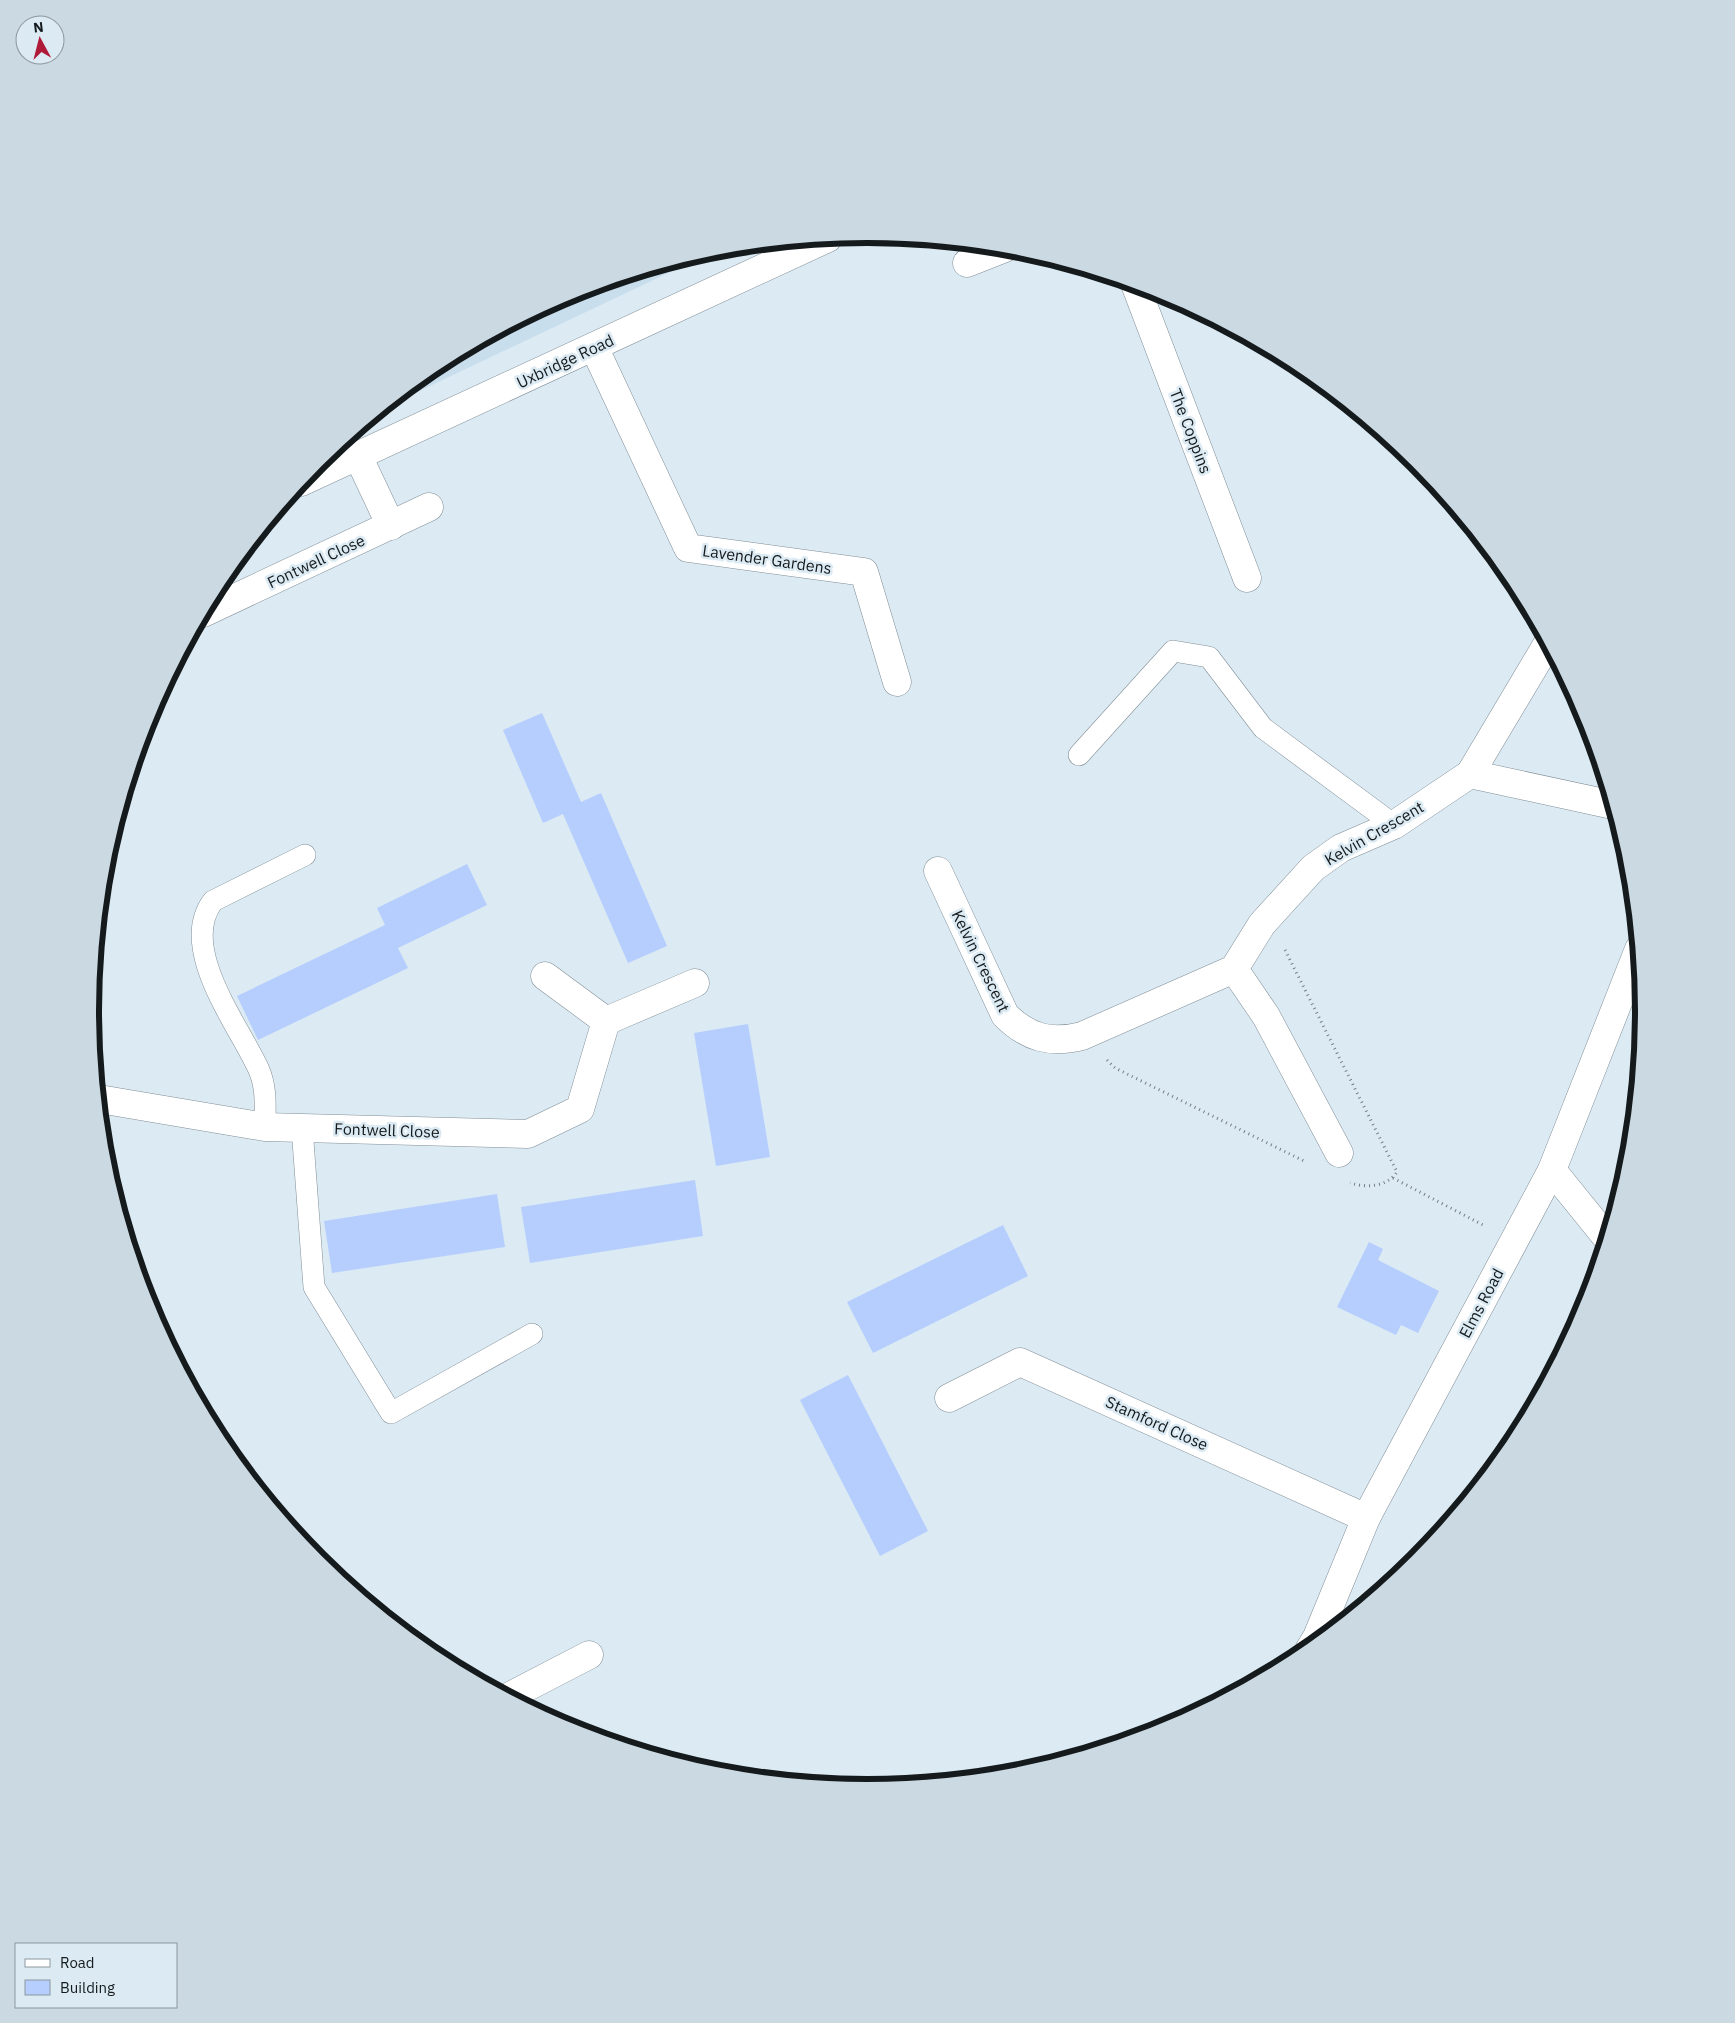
<svg xmlns="http://www.w3.org/2000/svg" width="1735" height="2023" viewBox="0 0 1735 2023" font-family="'IBM Plex Sans',sans-serif">
<style>
.built{fill:#c9deec}
.building{fill:#b6cefe}
.lines{fill:none;stroke-linecap:round;stroke-linejoin:round}
.service-casing{stroke:#818e97;stroke-width:22}
.minor-casing{stroke:#818e97;stroke-width:29}
.primary-casing{stroke:#818e97;stroke-width:29}
.path{stroke:#757f85;stroke-width:3;stroke-dasharray:1 4;stroke-linecap:butt}
.service{stroke:#fff;stroke-width:21}
.minor{stroke:#fff;stroke-width:28}
.primary{stroke:#fff;stroke-width:28}
.labels{text-anchor:middle;dominant-baseline:central;stroke-width:5;stroke-linejoin:round;paint-order:stroke}
.street-label{font-size:16px;fill:#151a1d;stroke:#dbeaf3}
.rim{fill:none;stroke:#151a1d;stroke-width:6}
</style>
<rect width="100%" height="100%" fill="#dbeaf3"/>
<path class="built" d="M719 249 411 395 400 394 436 365 570 293Z"/>
<g class="building">
<path d="M542 713 581 802 601 793 667 946 628 963 563 814 543 823 503 730Z"/>
<path d="M467 864 487 905 398 948 408 968 258 1040 237 996 385 925 377 908Z"/>
<path d="M748 1024 770 1157 716 1166 694 1033Z"/>
<path d="M695 1180 703 1236 530 1263 521 1207Z"/>
<path d="M497 1194 505 1247 332 1273 324 1221Z"/>
<path d="M1003 1225 1028 1276 873 1353 847 1302Z"/>
<path d="M1369 1242 1383 1249 1378 1260 1439 1291 1418 1333 1401 1325 1396 1335 1337 1307Z"/>
<path d="M848 1375 928 1531 880 1556 800 1400Z"/>
</g>
<g class="lines">
<defs>
<g id="service">
<path d="M1079 755 1173 651 1209 657 1263 728 1394 825"/>
<path d="M265 1127C265 1107 267 1089 259 1070 240 1027 177 948 213 901L305 855"/>
<path d="M302 1128 314 1287 391 1413 532 1334"/>
</g>
<g id="minor">
<path d="M967 263 1005 248"/>
<path d="M1135 284 1247 578"/>
<path d="M594 347 688 548 864 572 897 682"/>
<path d="M358 456 391 526"/>
<path d="M203 613 429 507"/>
<path d="M1470 774 1548 643"/>
<path d="M938 871 1005 1015C1028 1038 1051 1044 1082 1036L1234 969 1262 924 1313 868 1341 848 1394 825 1470 774 1613 805"/>
<path d="M1234 969 1266 1016 1339 1153"/>
<path d="M606 1021 695 983"/>
<path d="M99 1099 265 1127 528 1134 580 1109 606 1021 545 976"/>
<path d="M1552 1170 1607 1238"/>
<path d="M949 1398 1020 1362 1366 1518"/>
<path d="M1309 1650 1317 1637 1366 1518 1552 1170 1639 949"/>
<path d="M508 1697 589 1655"/>
</g>
<path id="primary" d="M301 482 828 238"/>
</defs>
<use href="#service" class="service-casing"/>
<use href="#minor" class="minor-casing"/>
<use href="#primary" class="primary-casing"/>
<g class="path">
<path d="M1285 950 1397 1172C1387 1187 1366 1188 1350 1183"/>
<path d="M1107 1060 1115 1068 1306 1162"/>
<path d="M1393 1178 1485 1226"/>
</g>
<use href="#service" class="service"/>
<use href="#minor" class="minor"/>
<use href="#primary" class="primary"/>
</g>
<g class="labels">
<g class="street-label">
<text transform="translate(565 361) rotate(-25)">Uxbridge Road</text>
<text transform="translate(1191 431) rotate(69)">The Coppins</text>
<text transform="translate(767 559) rotate(8)">Lavender Gardens</text>
<text transform="translate(316 561) rotate(-25)">Fontwell Close</text>
<text transform="translate(1374 833) rotate(-30)">Kelvin Crescent</text>
<text transform="translate(981 961) rotate(64)">Kelvin Crescent</text>
<text transform="translate(387 1130) rotate(2)">Fontwell Close</text>
<text transform="translate(1481 1303) rotate(-62)">Elms Road</text>
<text transform="translate(1157 1423) rotate(24)">Stamford Close</text>
</g>
</g>
<path d="M0 0H1735V2023H0ZM99 1011a768 768 0 1 1 1536 0a768 768 0 1 1-1536 0Z" fill="#cbd9e2" fill-rule="evenodd"/>
<path class="rim" d="M99 1011a768 768 0 1 1 1536 0a768 768 0 1 1-1536 0Z"/>
<rect x="15" y="1943" width="162" height="65" fill="#dbeaf3" stroke="#8c979d"/>
<rect x="25" y="1959" width="25" height="8" fill="#ffffff" stroke="#8c979d"/>
<text x="60" y="1968" font-size="15" fill="#151a1d">Road</text>
<rect x="25" y="1980" width="25" height="15" fill="#b6cefe" stroke="#8c979d"/>
<text x="60" y="1993" font-size="15" fill="#151a1d">Building</text>
<g transform="translate(40 40) rotate(353)"><circle r="24" fill="#dbeaf3" stroke="#8c979d"/>
<path d="M0-4L9 19L0 12L-9 19Z" fill="#ae1a38"/>
<text y="-8" font-size="14" font-weight="bold" text-anchor="middle" fill="#151a1d">N</text>
</g>
</svg>
